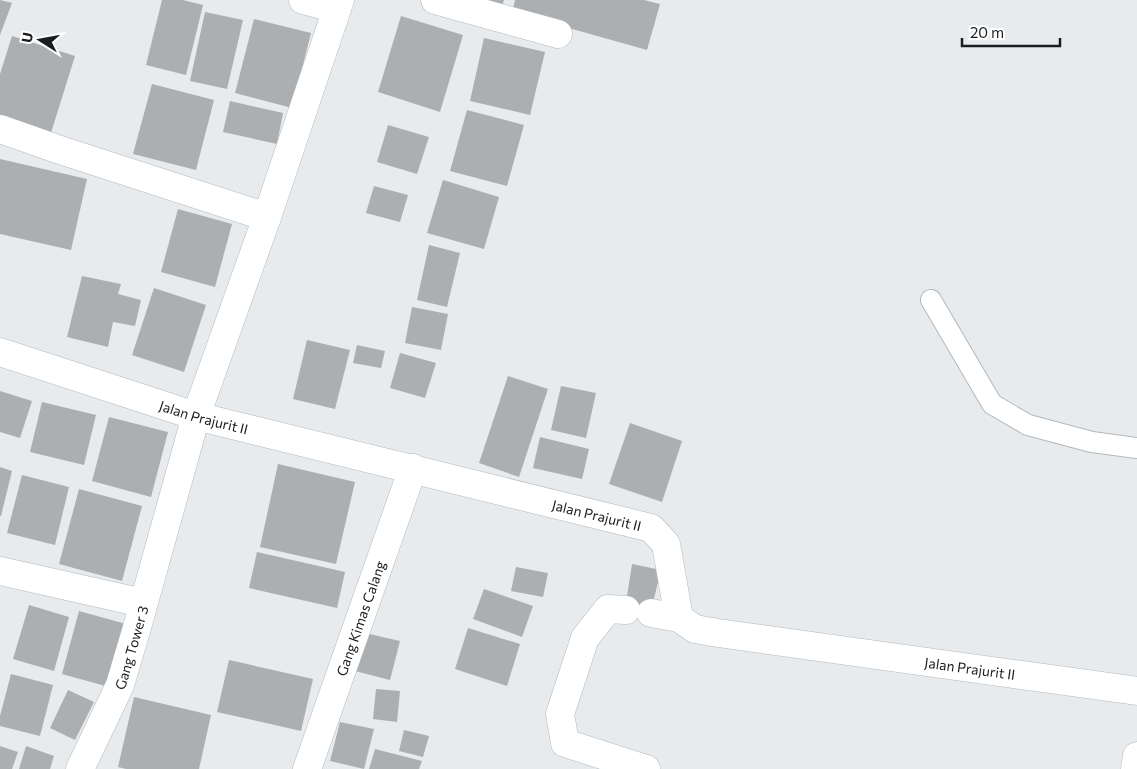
<svg xmlns="http://www.w3.org/2000/svg" width="1137" height="769" viewBox="0 0 1137 769" font-family="Commissioner,sans-serif">
<style>
.building{fill:#acafb2}
.lines{fill:none;stroke-linecap:round;stroke-linejoin:round}
.lane-casing{stroke:#b4b8bb;stroke-width:22}
.street-casing{stroke:#b4b8bb;stroke-width:29}
.secondary-casing{stroke:#b4b8bb;stroke-width:29}
.lane{stroke:#fff;stroke-width:20}
.street{stroke:#fff;stroke-width:28}
.secondary{stroke:#fff;stroke-width:28}
.labels{text-anchor:middle;dominant-baseline:central;stroke-width:4;stroke-linejoin:round;paint-order:stroke}
.street-label{font-size:14px;fill:#1b1c1e;stroke:#fff}
</style>
<rect width="100%" height="100%" fill="#e7ebee"/>
<g class="building">
<path d="M0 0 12 3 0 35Z"/>
<path d="M162 0H183L203 5 186 75 146 65Z"/>
<path d="M471 0H504L501 10Z"/>
<path d="M515 0H644L660 4 647 50 512 12Z"/>
<path d="M205 12 243 20 227 89 190 81Z"/>
<path d="M401 16 463 35 440 112 378 92Z"/>
<path d="M254 19 311 33 292 108 235 93Z"/>
<path d="M12 36 75 56 50 136 0 120V74Z"/>
<path d="M484 38 545 52 530 115 470 101Z"/>
<path d="M152 84 214 100 196 170 133 154Z"/>
<path d="M230 101 283 113 277 144 223 132Z"/>
<path d="M467 110 524 125 507 186 450 171Z"/>
<path d="M388 125 429 137 417 174 377 162Z"/>
<path d="M0 159 87 179 71 250 0 234Z"/>
<path d="M443 180 499 197 484 249 427 233Z"/>
<path d="M374 186 408 195 400 222 366 213Z"/>
<path d="M178 209 232 224 215 287 161 272Z"/>
<path d="M429 245 460 253 447 307 417 300Z"/>
<path d="M82 276 121 284 118 294 141 300 135 326 113 322 108 347 67 337Z"/>
<path d="M154 288 206 305 184 372 132 355Z"/>
<path d="M412 307 448 314 441 350 405 343Z"/>
<path d="M307 340 350 350 335 409 293 399Z"/>
<path d="M357 345 385 351 381 368 353 363Z"/>
<path d="M400 353 436 363 425 398 390 388Z"/>
<path d="M508 376 548 389 519 477 479 463Z"/>
<path d="M561 386 596 393 586 438 551 430Z"/>
<path d="M0 391 32 401 20 438 0 432Z"/>
<path d="M42 402 96 415 84 465 30 452Z"/>
<path d="M109 417 168 432 151 497 92 481Z"/>
<path d="M630 423 682 441 662 502 609 484Z"/>
<path d="M540 437 589 449 582 479 533 468Z"/>
<path d="M278 464 355 482 336 564 260 547Z"/>
<path d="M0 467 12 471 1 516H0Z"/>
<path d="M22 475 69 487 55 545 7 533Z"/>
<path d="M79 489 142 506 122 581 59 564Z"/>
<path d="M257 552 345 572 337 608 249 588Z"/>
<path d="M632 564 661 570 649 619 624 616Z"/>
<path d="M516 567 548 573 543 597 511 591Z"/>
<path d="M484 589 533 606 522 637 473 619Z"/>
<path d="M29 605 69 617 54 671 13 659Z"/>
<path d="M79 611 126 624 109 687 62 674Z"/>
<path d="M468 628 520 644 507 686 455 669Z"/>
<path d="M365 633 400 641 390 680 355 671Z"/>
<path d="M229 660 313 679 301 731 217 712Z"/>
<path d="M11 674 53 685 40 736 0 726V716Z"/>
<path d="M376 689 400 691 397 722 373 719Z"/>
<path d="M68 690 94 702 75 740 50 728Z"/>
<path d="M134 697 211 715 199 769H126L118 767Z"/>
<path d="M340 722 374 729 364 769 330 761Z"/>
<path d="M404 730 429 736 423 757 399 751Z"/>
<path d="M0 746 18 752 12 769H0Z"/>
<path d="M26 746 54 756 50 769H19Z"/>
<path d="M375 749 422 761 419 769H369Z"/>
</g>
<g class="lines">
<defs>
<path id="lane" d="M931 300 992 404 1028 425 1092 442 1137 448"/>
<g id="street">
<path d="M303 0 337 9"/>
<path d="M435 0 558 34"/>
<path d="M0 129 60 150 267 217"/>
<path id="s1" d="M0 352 196 416 651 528 666 544 679 618 695 629 718 633 1137 691"/>
<path d="M0 571 143 603"/>
<path d="M626 610 608 609 585 638 560 714 565 743 646 769"/>
<path d="M651 613 679 618"/>
<path id="s2" d="M80 769 120 685 136 631 196 416 267 217 340 0"/>
<path id="s3" d="M307 769 413 468"/>
</g>
<path id="secondary" d="M1135 769 1137 756"/>
</defs>
<use href="#lane" class="lane-casing"/>
<use href="#street" class="street-casing"/>
<use href="#secondary" class="secondary-casing"/>
<use href="#lane" class="lane"/>
<use href="#street" class="street"/>
<use href="#secondary" class="secondary"/>
</g>
<g class="labels">
<g class="street-label">
<text stroke="none"><textPath href="#s1" startOffset="214">Jalan Prajurit II</textPath></text>
<text stroke="none"><textPath href="#s1" startOffset="619">Jalan Prajurit II</textPath></text>
<text stroke="none"><textPath href="#s3" startOffset="160">Gang Kimas Calang</textPath></text>
<text stroke="none"><textPath href="#s2" startOffset="132">Gang Tower 3</textPath></text>
<text stroke="none"><textPath href="#s1" startOffset="1069">Jalan Prajurit II</textPath></text>
</g>
</g>
<g transform="translate(40 40) rotate(281)" stroke="#ffffff" stroke-width="4" paint-order="stroke">
<path d="M0-4L9 19L0 12L-9 19Z" fill="#1b1c1e"/>
<text y="-8" font-size="14" font-weight="bold" text-anchor="middle" fill="#1b1c1e">U</text>
</g>
<path d="M962 38v8h98v-8" fill="none" stroke="#1b1c1e" stroke-width="2.5"/>
<text x="970" y="38" font-size="15" fill="#1b1c1e" stroke="#ffffff" stroke-width="4" paint-order="stroke">20 m</text>
</svg>
